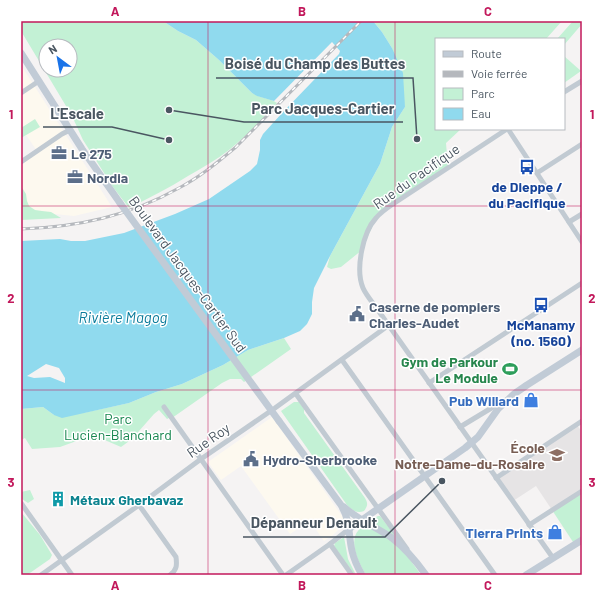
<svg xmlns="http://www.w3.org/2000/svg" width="603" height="596" viewBox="0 0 603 596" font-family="Barlow,sans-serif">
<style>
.commercial{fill:#fdf9ef}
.education{fill:#e6e4e5}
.green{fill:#c3f1d5;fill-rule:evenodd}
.water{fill:#90daee;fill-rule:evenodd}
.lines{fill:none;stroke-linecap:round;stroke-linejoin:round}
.minor{stroke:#c1cad2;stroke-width:5}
.secondary{stroke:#c1cbd6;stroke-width:7}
.rail-casing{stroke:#b5b8bd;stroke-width:3}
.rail{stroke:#fff;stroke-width:1.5;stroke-dasharray:4.5;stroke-linecap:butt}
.secondary-bridge{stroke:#c1cbd6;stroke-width:7}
.grid{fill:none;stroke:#c2185b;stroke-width:1;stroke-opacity:0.55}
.labels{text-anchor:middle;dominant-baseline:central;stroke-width:3;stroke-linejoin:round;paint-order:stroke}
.service-label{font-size:14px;font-weight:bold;fill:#4e5e75;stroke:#fff;text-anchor:start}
.street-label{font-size:14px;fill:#4a5661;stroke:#fff}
.transit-label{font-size:14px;font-weight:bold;fill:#164399;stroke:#fff}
.leisure-label{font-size:14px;font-weight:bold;fill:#27864d;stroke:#fff;text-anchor:end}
.shop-label{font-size:14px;font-weight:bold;fill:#366cbe;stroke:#fff;text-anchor:end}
.park-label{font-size:14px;fill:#17864f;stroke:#fff}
.education-label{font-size:14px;font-weight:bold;fill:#785e54;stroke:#fff;text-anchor:end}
.culture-label{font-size:14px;font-weight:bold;fill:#0d838f;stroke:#fff;text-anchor:start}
.water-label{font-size:15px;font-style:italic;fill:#0c7c9b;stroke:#fff}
.leader{fill:none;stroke:#4a5661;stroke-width:1.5}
.callout-dot{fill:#4a5661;stroke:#fff;stroke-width:1.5}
.callout-label{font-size:15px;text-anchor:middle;font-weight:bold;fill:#4a5661;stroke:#fff;stroke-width:3;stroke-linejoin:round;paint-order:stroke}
.neatline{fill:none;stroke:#c2185b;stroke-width:1.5}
.grid-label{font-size:13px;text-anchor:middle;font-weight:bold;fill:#c2185b}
</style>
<rect width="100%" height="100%" fill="#f5f3f3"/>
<g class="commercial">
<path d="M21 65 112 207 74 216 35 212 29 206 21 192V162L37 151 26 135 21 138Z"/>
<path d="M272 417 342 516 344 522V524L333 535 324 541 310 521 290 534 241 466 221 480 208 462Z"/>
</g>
<path class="education" d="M577 425 582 432V491L552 510 536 486 513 501 496 478Z"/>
<g class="green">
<path d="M21 21H163L178 31 196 40 219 60 252 93C260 98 270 98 277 103 262 119 247 136 229 150 216 160 202 168 188 176 169 188 149 198 129 208L113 187 83 140 72 116 21 31ZM46 46H70V70H46Z"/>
<path d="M375 21H562L546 39H436V129H461L446 143 448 167 376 218 362 250 341 267 331 269 327 267 330 256 380 164 392 127 405 107 392 48 382 32 374 22Z"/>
<path d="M573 21H582V24L564 45V39H557Z"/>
<path d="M564 56 581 71 564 83Z"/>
<path d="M35 119 40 127 21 138V128Z"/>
<path d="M21 186 26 194 27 201 29 206 35 210 42 211 51 212 61 218 21 220Z"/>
<path d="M284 338 291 349 244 382 241 379H230L222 383 172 418 171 417 167 419 159 410 154 414 132 439 121 447 93 435 60 447 32 449 25 438 21 440V409L43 407 54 415 83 413 129 403 156 392 182 384 223 365 248 350Z"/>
<path d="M294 402H299L304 409V413L365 498C368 503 368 506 364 511 357 514 352 510 347 505L281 411Z"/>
<path d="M30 490 34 499 28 503 22 499H21V492Z"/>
<path d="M582 491V540L575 545 552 510Z"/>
<path d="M21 512 40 535 52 555 50 559 27 575H21Z"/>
<path d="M378 516H380L398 539 370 521Z"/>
<path d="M364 526H367L389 538 408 557 421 575H366C358 562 345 536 364 526Z"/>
<path d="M344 537 348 559 356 575H355L334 546 335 543Z"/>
</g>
<path class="water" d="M163 21H373L382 32 392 48 403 73 405 107 392 127 380 164 330 256 314 288 312 302V314L307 324 300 331 284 338 248 350 223 365 182 384 156 392 129 403 62 418 54 415 43 407 21 409V241L60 239 71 241H85L124 233 175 214 209 199 250 171 257 164 260 150V140L263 134 283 112 339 54 340 51 332 42 274 101 257 96 252 93 219 60 196 40 178 31ZM46 364 59 368 65 378V383L50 377 34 378 27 376Z"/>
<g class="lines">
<g class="minor">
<path d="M564 92 582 81"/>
<path d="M21 93 39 81"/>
<path d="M507 129 393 204C387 208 381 212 376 218 363 232 355 269 363 288 367 297 375 305 380 313L553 558"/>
<path d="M508 129 582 242"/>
<path d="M21 162 62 134 70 130"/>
<path d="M537 173 582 144"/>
<path d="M569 222 582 214"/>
<path d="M342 360 495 575"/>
<path d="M429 383 582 283"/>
<path d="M296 394 407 549"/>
<path d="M164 407 283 575"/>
<path d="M460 427 503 401"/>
<path d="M496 478 582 421"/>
<path d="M21 503 72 575"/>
<path d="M139 505 176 557C177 565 177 570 170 575"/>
<path d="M529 525 582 491"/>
<path d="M330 544 352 575"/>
<path d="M41 575 139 505 201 459 275 408 389 325"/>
<path d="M286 575 330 544 349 529"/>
</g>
<g class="secondary">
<path d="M21 53 82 149 120 203"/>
<path d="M279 421 341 505C351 522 348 534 352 551 354 560 358 568 362 575"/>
<path d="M344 507C358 520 376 527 392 538 405 548 416 561 426 575"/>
<path d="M349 529 465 448 478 437 498 409 514 394 527 385 582 350"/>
<path d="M526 575 582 540"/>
</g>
<defs>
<path id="rail" d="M21 229C78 227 129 216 179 188 200 177 218 162 236 147L361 21"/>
</defs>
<use href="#rail" class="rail-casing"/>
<use href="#rail" class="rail"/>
<path class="secondary-bridge" d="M120 203 279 421"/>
</g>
<path class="grid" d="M208 21V575M395 21V575M21 206H582M21 390H582"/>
<defs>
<symbol id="office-bare" viewBox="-9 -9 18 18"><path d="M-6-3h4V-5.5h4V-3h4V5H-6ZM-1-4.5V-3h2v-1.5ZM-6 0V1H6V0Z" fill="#5c6f8a" stroke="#fff" stroke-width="2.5" paint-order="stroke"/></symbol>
<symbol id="bus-bare" viewBox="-9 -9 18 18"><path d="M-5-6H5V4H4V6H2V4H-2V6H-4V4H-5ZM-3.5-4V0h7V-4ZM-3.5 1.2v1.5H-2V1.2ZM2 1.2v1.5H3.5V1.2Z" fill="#1a4fb4" stroke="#fff" stroke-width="2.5" paint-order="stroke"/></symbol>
<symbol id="civic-bare" viewBox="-9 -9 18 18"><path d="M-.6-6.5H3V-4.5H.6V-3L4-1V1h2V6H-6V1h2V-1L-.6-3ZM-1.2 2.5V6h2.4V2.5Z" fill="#5c6f8a" stroke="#fff" stroke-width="2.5" paint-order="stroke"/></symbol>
<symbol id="stadium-bare" viewBox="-9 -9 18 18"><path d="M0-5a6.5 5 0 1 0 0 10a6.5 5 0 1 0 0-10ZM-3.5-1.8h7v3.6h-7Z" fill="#2e9e5b" stroke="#fff" stroke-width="2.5" paint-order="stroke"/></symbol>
<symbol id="shop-bare" viewBox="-9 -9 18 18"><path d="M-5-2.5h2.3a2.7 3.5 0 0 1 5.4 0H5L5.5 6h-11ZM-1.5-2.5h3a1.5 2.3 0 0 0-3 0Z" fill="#3f7fe0" stroke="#fff" stroke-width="2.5" paint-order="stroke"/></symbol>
<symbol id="school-bare" viewBox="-9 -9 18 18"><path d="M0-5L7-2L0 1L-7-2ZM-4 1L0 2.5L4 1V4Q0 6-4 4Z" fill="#8d6e63" stroke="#fff" stroke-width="2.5" paint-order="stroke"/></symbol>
<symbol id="building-bare" viewBox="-9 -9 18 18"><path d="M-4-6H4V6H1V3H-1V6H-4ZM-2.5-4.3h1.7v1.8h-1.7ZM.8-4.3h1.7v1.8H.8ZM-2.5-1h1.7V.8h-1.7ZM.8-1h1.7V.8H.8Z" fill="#0f9aa8" stroke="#fff" stroke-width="2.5" paint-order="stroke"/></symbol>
</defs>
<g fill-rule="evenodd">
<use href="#office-bare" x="48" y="142" width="22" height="22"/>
<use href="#bus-bare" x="516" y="156" width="22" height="22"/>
<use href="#office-bare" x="64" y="166" width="22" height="22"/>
<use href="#bus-bare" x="530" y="294" width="22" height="22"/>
<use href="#civic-bare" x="346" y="303" width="22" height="22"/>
<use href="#stadium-bare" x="499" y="358" width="22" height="22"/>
<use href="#shop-bare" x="520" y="389" width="22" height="22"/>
<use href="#school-bare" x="546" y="444" width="22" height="22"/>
<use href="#civic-bare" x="240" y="448" width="22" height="22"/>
<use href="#building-bare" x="47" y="488" width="22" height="22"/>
<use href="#shop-bare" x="544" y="521" width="22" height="22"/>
</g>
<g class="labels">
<g class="service-label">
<text x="71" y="153">Le 275</text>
<text x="87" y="177">Nordia</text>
<text x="369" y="306">Caserne de pompiers<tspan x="369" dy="16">Charles-Audet</tspan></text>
<text x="263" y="459">Hydro-Sherbrooke</text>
</g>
<g class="street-label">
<text transform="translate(416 176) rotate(-35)">Rue du Pacifique</text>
<text transform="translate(188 274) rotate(54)">Boulevard Jacques-Cartier Sud</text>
<text transform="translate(208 440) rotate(-35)">Rue Roy</text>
</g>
<g class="transit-label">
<text x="527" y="186">de Dieppe /<tspan x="527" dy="16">du Pacifique</tspan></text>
<text x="541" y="324">McManamy<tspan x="541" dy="16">(no. 1560)</tspan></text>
</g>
<g class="leisure-label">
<text x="498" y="361">Gym de Parkour<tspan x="498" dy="16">Le Module</tspan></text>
</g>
<g class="shop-label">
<text x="519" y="400">Pub Willard</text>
<text x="543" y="532">Tierra Prints</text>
</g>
<g class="park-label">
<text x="118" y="418">Parc<tspan x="118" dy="16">Lucien-Blanchard</tspan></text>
</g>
<g class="education-label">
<text x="545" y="447">École<tspan x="545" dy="16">Notre-Dame-du-Rosaire</tspan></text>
</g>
<g class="culture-label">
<text x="70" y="499">Métaux Gherbavaz</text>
</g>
<g class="water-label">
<text x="123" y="317">Rivière Magog</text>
</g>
</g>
<path class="leader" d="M417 139L413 78H216M169 110L244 122H403M169 140L112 127H43M442 481L385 537H243"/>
<g class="callout-dot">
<circle cx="417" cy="139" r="4"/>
<circle cx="169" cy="110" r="4"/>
<circle cx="169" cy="140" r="4"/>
<circle cx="442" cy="481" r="4"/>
</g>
<g class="callout-label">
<text x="315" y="69">Boisé du Champ des Buttes</text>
<text x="323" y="114">Parc Jacques-Cartier</text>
<text x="77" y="119">L'Escale</text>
<text x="314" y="528">Dépanneur Denault</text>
</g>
<rect width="603" height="596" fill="none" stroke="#ffffff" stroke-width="44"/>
<rect x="435" y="38" width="130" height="92" fill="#ffffff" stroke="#b7bbc0"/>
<rect x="443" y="51" width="20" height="6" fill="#c1cbd6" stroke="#b7bbc0"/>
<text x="471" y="58" font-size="12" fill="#4a5661">Route</text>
<rect x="443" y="71" width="20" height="6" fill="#b5b8bd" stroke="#b7bbc0"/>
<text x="471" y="78" font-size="12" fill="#4a5661">Voie ferrée</text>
<rect x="443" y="88" width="20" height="12" fill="#c3f1d5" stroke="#b7bbc0"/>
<text x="471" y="98" font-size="12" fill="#4a5661">Parc</text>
<rect x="443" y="108" width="20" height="12" fill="#90daee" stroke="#b7bbc0"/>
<text x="471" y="118" font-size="12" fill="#4a5661">Eau</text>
<g transform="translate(58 58) rotate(328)"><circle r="19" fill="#ffffff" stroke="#b7bbc0"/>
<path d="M0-3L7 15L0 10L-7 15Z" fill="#1a73e8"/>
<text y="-6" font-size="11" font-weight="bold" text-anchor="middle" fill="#4a5661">N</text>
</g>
<rect x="22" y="22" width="559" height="552" class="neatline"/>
<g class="grid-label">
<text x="115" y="16">A</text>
<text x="302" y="16">B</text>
<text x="488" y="16">C</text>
<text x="11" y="119">1</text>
<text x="592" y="119">1</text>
<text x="11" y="303">2</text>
<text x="592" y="303">2</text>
<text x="11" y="487">3</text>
<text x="592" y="487">3</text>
<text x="115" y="590">A</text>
<text x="302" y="590">B</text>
<text x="488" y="590">C</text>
</g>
</svg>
